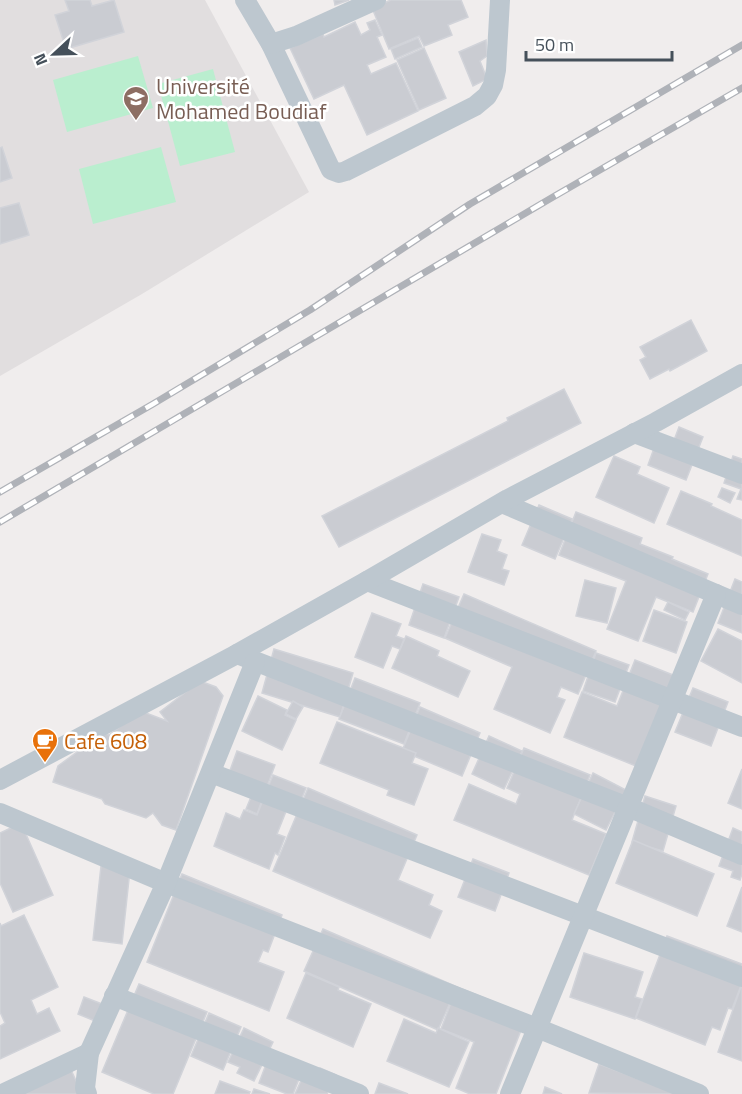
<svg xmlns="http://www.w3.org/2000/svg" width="742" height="1094" viewBox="0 0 742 1094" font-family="'Titillium Web',sans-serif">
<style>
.education{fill:#e1dedf}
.green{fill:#baeecf}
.building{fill:#caccd2;stroke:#d1d3d9;stroke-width:1.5}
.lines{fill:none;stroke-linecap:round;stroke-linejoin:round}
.minor{stroke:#bdc7cf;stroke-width:20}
.rail-casing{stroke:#afb2b8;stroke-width:7}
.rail{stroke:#fff;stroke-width:4.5;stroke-dasharray:14;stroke-linecap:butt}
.labels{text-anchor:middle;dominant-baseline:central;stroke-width:5;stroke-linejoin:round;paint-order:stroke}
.education-label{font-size:22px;fill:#785e54;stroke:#fff;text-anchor:start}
.food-label{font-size:22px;fill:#c56008;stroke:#fff;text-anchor:start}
</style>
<rect width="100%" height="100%" fill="#f0eded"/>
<path class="education" d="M0 0H205L309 192 142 294 0 376Z"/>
<g class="green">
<path d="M138 56 153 108 67 132 53 80Z"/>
<path d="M213 69 235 152 180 166 158 84Z"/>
<path d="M161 147 176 202 93 224 79 169Z"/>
</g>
<g class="building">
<path d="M65 0H90L92 6 114 0 124 32 66 49 55 15 69 11Z"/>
<path d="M334 0H349L335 5Z"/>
<path d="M391 0H461L468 17 448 25 452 35 424 46 419 36 389 49 372 8Z"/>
<path d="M375 20 382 35 377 37 386 57 367 65 371 74 396 63 418 111 367 135 344 85 314 99 290 48 323 34 324 37 355 22 361 35 370 30 367 23Z"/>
<path d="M418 38 422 47 395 59 391 49Z"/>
<path d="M486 40 487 56 480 61 487 79 473 86 459 52Z"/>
<path d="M424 48 446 98 419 110 397 60Z"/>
<path d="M2 147 12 178 0 182V148Z"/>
<path d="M19 203 29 235 0 244V208Z"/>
<path d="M691 320 707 351 670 371 669 369 650 379 640 360 646 357 640 347Z"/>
<path d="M564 389 581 423 339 547 322 516 508 421 507 418Z"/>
<path d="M679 427 703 437 686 480 648 465 658 437 673 443Z"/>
<path d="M614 456 640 467 637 474 669 488 654 523 596 497Z"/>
<path d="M733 456 742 459V500L737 499 741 489 724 483Z"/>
<path d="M722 488 735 493 730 503 718 497Z"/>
<path d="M681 491 712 504 711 506 742 520V556L667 524Z"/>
<path d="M539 505 572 519 555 559 522 545Z"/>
<path d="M576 512 642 538 640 544 673 557 672 559 708 574 693 612 656 597 638 641 607 629 626 581 559 555Z"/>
<path d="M482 534 501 540 497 551 507 555 502 569 509 571 504 585 468 572Z"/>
<path d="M735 579 742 582V633L718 623Z"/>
<path d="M585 580 616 588 607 623 576 616Z"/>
<path d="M423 584 459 597 444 638 409 625Z"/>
<path d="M464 594 596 651 578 694 561 687 557 697 565 700 550 733 494 709 512 667 445 638Z"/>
<path d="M668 602 689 612 685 620 664 610Z"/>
<path d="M654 610 687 622 676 653 643 641Z"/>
<path d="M372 613 401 624 396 636 404 639 400 649 392 646 383 668 355 657Z"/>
<path d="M718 629 742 641V683L701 661Z"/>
<path d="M406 636 439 651 437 656 470 671 458 697 392 668Z"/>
<path d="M274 649 353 673 340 717 262 693Z"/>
<path d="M596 653 629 665 615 702 583 691Z"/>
<path d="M635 660 673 675 636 766 564 737 582 692 617 706Z"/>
<path d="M355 678 420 703 404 744 339 719Z"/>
<path d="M200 681 216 687 223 696 176 830 162 825 153 813 146 818 105 804 102 799 53 782 58 766 92 741 95 742 106 734 109 735 141 711 167 721 160 712Z"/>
<path d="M693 688 728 702 711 746 675 732Z"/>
<path d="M258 696 287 710 285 715 296 720 282 750 242 731Z"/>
<path d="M293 701 303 707 296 719 286 714Z"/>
<path d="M420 707 480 733 462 776 402 751Z"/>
<path d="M337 722 416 753 412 763 428 769 414 805 387 795 389 790 320 763Z"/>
<path d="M489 736 522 751 504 789 472 774Z"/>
<path d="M524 748 590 775 572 820 606 834 589 875 454 820 469 784 516 804 520 794 507 788Z"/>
<path d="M237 751 275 765 257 814 246 809 251 797 224 787Z"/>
<path d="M742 769V809L728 803Z"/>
<path d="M593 773 626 790 606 830 574 814Z"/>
<path d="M273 775 306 788 296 813 287 809 277 834 285 837 278 855 275 853 269 869 214 846 226 813 240 819 244 810 257 815Z"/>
<path d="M308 788 417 835 398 880 433 895 429 905 442 911 430 938 273 871Z"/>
<path d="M645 796 676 806 663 851 632 842Z"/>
<path d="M21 823 53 895 13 912 0 883V833Z"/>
<path d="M733 828 742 832V874L740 880 731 877 733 871 719 866Z"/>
<path d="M633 840 714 874 697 916 616 883Z"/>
<path d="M473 859 509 873 495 911 458 897Z"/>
<path d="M101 866 130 870 122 944 93 940Z"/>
<path d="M182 874 282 915 268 952 263 950 258 962 284 972 269 1011 147 962Z"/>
<path d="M742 887V932L727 926Z"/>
<path d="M24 915 58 987 31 1000 37 1014 49 1008 60 1031 0 1059V1026L5 1023 0 1012V923L1 926Z"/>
<path d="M323 929 457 987 438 1030 304 971Z"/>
<path d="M667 936 742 964V983L732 1009 728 1008 720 1030 712 1027 705 1045 636 1018Z"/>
<path d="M584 953 643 972 635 997 642 999 635 1019 570 997Z"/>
<path d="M306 973 339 987 338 990 371 1004 353 1047 287 1018Z"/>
<path d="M139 984 207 1012 173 1094H154L102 1072Z"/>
<path d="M742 984V1061L718 1052Z"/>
<path d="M457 987 527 1015 496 1094H470L456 1088 474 1042 441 1029Z"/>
<path d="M84 997 102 1004 95 1021 78 1014Z"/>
<path d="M209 1013 241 1027 223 1070 191 1056Z"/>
<path d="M404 1019 436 1033 438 1028 469 1042 449 1087 387 1061Z"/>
<path d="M244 1028 273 1042 254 1081 237 1073 240 1067 228 1062Z"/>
<path d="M271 1051 305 1064 293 1094H287L259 1083Z"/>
<path d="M67 1061 82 1094H0Z"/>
<path d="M599 1064 678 1094 589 1093Z"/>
<path d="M308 1065 319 1070 320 1068 336 1075 327 1094H295Z"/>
<path d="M220 1081 250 1092 249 1094H215Z"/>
<path d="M379 1083 408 1094H375Z"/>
<path d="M545 1087 562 1094H543Z"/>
<path d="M254 1089 270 1094H252Z"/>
</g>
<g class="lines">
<g class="minor">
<path d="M245 0 271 44 331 170 339 173 346 171 475 106 487 96 493 85 496 70 500 0"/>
<path d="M271 44 296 36 376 0"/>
<path d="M634 433 742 474"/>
<path d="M502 503 742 605"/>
<path d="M367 581 742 727"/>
<path d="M237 654 628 807 742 855"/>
<path d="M211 773 742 977"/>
<path d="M0 780 237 654 367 581 508 499 656 422 742 374"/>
<path d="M0 813 166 883 537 1028 699 1094"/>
<path d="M114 996 359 1094"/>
<path d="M2 1094 89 1053"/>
<path d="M87 1094 85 1088 89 1053 166 883 255 662"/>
<path d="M510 1094 716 594"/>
</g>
<defs>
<g id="rail">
<path d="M0 492 153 404 310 310 470 204 742 45"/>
<path d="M0 522 553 197 742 88"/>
</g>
</defs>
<use href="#rail" class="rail-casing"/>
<use href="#rail" class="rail"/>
</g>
<defs>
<symbol id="university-pin" viewBox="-11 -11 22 30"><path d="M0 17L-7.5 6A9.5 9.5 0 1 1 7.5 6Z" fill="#8d6e63" stroke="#fff"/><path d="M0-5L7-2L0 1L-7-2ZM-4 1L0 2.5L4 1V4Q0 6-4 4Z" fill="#fff"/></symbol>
<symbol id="cafe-pin" viewBox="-11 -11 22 30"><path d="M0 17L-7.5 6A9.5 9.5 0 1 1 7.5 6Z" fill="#e8710a" stroke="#fff"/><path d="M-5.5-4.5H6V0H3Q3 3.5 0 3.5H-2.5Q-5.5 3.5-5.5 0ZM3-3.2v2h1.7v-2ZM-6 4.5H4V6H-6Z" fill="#fff"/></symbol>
</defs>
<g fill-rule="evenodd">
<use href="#university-pin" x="121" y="84" width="30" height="40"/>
<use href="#cafe-pin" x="30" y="726" width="30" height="40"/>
</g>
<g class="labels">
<g class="education-label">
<text x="156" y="86">Université<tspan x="156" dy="25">Mohamed Boudiaf</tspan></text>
</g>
<g class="food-label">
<text x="64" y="741">Cafe 608</text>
</g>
</g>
<g transform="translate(54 54) rotate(248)" stroke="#ffffff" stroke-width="4.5" paint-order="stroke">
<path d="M0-4.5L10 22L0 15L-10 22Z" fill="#45505a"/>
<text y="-9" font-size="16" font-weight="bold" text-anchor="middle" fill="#45505a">N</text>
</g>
<path d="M526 51v9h146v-9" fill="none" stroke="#45505a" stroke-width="3"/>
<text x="535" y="51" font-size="18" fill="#45505a" stroke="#ffffff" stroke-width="4.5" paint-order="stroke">50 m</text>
</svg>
